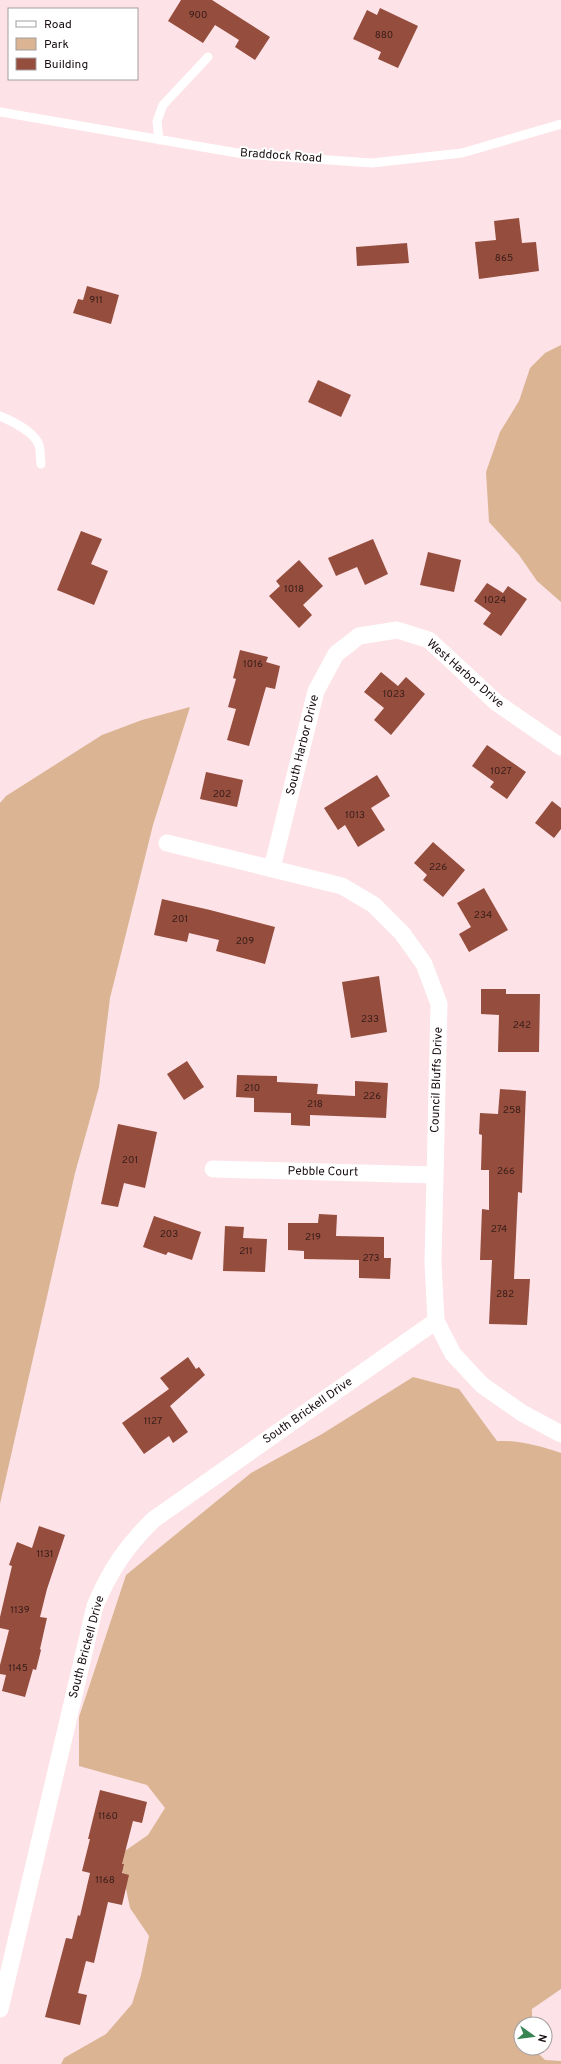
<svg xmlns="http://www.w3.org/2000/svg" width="561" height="2064" viewBox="0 0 561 2064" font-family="Overpass,sans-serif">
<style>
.green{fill:#dbb593}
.building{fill:#954d3d}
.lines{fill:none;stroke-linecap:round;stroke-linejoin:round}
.lane{stroke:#fff;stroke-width:9}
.street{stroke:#fff;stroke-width:17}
.labels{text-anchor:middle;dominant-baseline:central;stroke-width:4;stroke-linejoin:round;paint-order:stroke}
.number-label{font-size:10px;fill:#371d1a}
.street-label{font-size:12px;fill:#180d0f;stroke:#fff}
</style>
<rect width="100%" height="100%" fill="#fde2e7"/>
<g class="green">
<path d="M561 345V602L537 581 519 555 489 522 486 472 500 432 519 401 530 368 545 353Z"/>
<path d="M190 707 153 825 110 998 99 1087 75 1173 0 1504V803L6 796 102 735 142 720Z"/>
<path d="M413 1377 459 1389 497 1441C519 1440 540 1446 561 1453V1989L532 2009V2024H521V2048H533L545 2060 561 2061V2064H61L64 2058 106 2034 132 2004 141 1975 149 1936 130 1908 119 1855 148 1835 165 1808 147 1785 79 1766V1717L126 1575 251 1473 322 1434Z"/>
</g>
<g class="building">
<path d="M181 0H212L270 37 255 60 235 47 239 40 215 25 203 43 168 21Z"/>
<path d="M380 8 418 26 398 68 378 59 381 52 353 39 367 10 377 15Z"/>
<path d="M519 218 522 243 536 242 539 271 479 279 475 242 496 240 494 221Z"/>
<path d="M407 243 409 263 357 266 356 247Z"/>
<path d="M87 286 119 295 111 324 73 313 78 299 83 300Z"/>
<path d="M318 380 351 395 341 417 308 402Z"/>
<path d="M81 531 102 539 91 564 108 571 94 605 57 590Z"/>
<path d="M373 539 388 574 365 585 357 567 336 576 328 558Z"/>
<path d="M428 552 461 560 454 592 420 585Z"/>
<path d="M299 560 323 586 303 605 312 615 299 628 269 596 280 586 276 581Z"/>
<path d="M487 583 503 593 508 586 527 599 501 636 483 624 491 613 474 601Z"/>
<path d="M240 650 268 657 266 662 280 666 275 689 266 687 249 746 227 740 236 709 228 707 236 679 233 678Z"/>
<path d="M381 672 398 686 406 677 425 694 391 735 374 720 384 708 364 692Z"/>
<path d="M487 745 526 772 507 799 490 787 494 782 472 766Z"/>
<path d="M206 772 243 780 237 807 200 799Z"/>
<path d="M377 775 390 796 371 808 385 830 358 847 345 825 338 830 324 808Z"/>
<path d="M552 801 561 808V829L554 838 535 823Z"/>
<path d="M433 842 465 870 443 897 423 880 427 875 414 863Z"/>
<path d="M484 888 508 930 469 952 459 934 471 927 457 903Z"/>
<path d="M162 899 210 910 275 927 265 964 216 951 219 940 189 933 187 942 154 935Z"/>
<path d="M379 976 387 1032 351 1038 342 982Z"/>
<path d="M481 989H506V994H540L539 1052H498L499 1015 481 1014Z"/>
<path d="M187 1061 204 1087 184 1100 167 1074Z"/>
<path d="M237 1075 277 1076V1082L318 1084 317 1094 355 1096V1081L388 1083 386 1118 310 1115V1126L291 1125V1113L254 1112V1098L236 1097Z"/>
<path d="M500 1089 526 1091 522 1193 518 1192 514 1279H530L527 1325 489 1324 492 1260H480L482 1209 489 1210V1170H481L482 1135 479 1134 480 1113 498 1114Z"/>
<path d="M118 1124 157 1132 145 1188 124 1183 118 1207 101 1204Z"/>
<path d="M319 1214 337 1215 336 1236 384 1237V1258H391L390 1279 359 1278V1260L304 1259V1251L288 1250V1223H318Z"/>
<path d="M154 1216 201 1232 192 1260 168 1252 166 1255 143 1247Z"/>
<path d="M225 1226 244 1227 243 1238 267 1239 265 1272 223 1271Z"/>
<path d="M188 1357 196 1369 199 1367 205 1375 170 1406 188 1432 173 1443 169 1436 144 1454 122 1423 169 1389 160 1378Z"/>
<path d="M39 1526 65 1535 47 1589 40 1617 47 1618 40 1649 41 1650 36 1670 33 1669 25 1697 2 1691 6 1675 0 1674V1665L9 1630 0 1628V1617L12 1566 9 1565 17 1542 32 1548Z"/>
<path d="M100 1790 147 1802 142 1823 133 1821 122 1864H124L122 1873 129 1875 122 1905 108 1902 94 1963 86 1961 78 1993 87 1995 80 2025 45 2017 66 1938 72 1939 78 1915 80 1916 90 1873 82 1871 90 1839H88Z"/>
</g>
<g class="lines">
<g class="lane">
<path d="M0 112 243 154 372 163 462 153 561 124"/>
<path d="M159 140 157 121 163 105 208 57"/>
<path d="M0 416C12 421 34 432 39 445 41 451 40 459 41 464"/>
</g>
<g class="street">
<path d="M167 843 342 886 374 905 402 933 424 964 439 1004 433 1262 436 1321 453 1354 482 1385 522 1413 561 1434"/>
<path d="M272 868 316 691 336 654 359 636 397 630 429 640 497 703 561 747"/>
<path d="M213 1169 434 1175"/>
<path d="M0 2009 95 1606C110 1570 126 1547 153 1520L436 1321"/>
</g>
</g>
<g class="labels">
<g class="number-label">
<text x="198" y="15">900</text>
<text x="384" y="35">880</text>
<text x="504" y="258">865</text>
<text x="96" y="300">911</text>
<text x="294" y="589">1018</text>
<text x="495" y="600">1024</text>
<text x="253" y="664">1016</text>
<text x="394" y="694">1023</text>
<text x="501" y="771">1027</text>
<text x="222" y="794">202</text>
<text x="355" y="815">1013</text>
<text x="438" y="867">226</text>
<text x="483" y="915">234</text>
<text x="180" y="919">201</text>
<text x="245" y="941">209</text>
<text x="370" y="1019">233</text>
<text x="522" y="1025">242</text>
<text x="252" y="1088">210</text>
<text x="372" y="1096">226</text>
<text x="315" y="1104">218</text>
<text x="512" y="1110">258</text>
<text x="130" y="1160">201</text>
<text x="506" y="1171">266</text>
<text x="499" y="1229">274</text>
<text x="169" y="1234">203</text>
<text x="313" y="1237">219</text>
<text x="246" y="1251">211</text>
<text x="371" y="1258">273</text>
<text x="505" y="1294">282</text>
<text x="153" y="1421">1127</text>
<text x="45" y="1554">1131</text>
<text x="20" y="1610">1139</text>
<text x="18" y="1668">1145</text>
<text x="108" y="1816">1160</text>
<text x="105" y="1880">1168</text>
</g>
<g class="street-label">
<text transform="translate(281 156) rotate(4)">Braddock Road</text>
<text transform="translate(465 674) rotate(41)">West Harbor Drive</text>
<text transform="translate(303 745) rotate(-76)">South Harbor Drive</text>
<text transform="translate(437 1080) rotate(-88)">Council Bluffs Drive</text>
<text transform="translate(323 1172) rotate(1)">Pebble Court</text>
<text transform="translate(308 1411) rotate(-35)">South Brickell Drive</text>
<text transform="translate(87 1647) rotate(-75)">South Brickell Drive</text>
</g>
</g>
<rect x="8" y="8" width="130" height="72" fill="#ffffff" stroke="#a39e9f"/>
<rect x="16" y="21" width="20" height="6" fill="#ffffff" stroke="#a39e9f"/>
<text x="44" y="28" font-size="12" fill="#180d0f">Road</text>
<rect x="16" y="38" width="20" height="12" fill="#dbb593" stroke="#a39e9f"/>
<text x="44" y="48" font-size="12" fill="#180d0f">Park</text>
<rect x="16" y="58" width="20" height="12" fill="#954d3d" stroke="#a39e9f"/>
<text x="44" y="68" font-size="12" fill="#180d0f">Building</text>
<g transform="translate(533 2036) rotate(104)"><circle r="19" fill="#ffffff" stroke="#a39e9f"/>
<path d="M0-3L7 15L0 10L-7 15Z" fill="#378453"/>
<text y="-6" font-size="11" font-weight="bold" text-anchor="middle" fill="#180d0f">N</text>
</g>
</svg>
